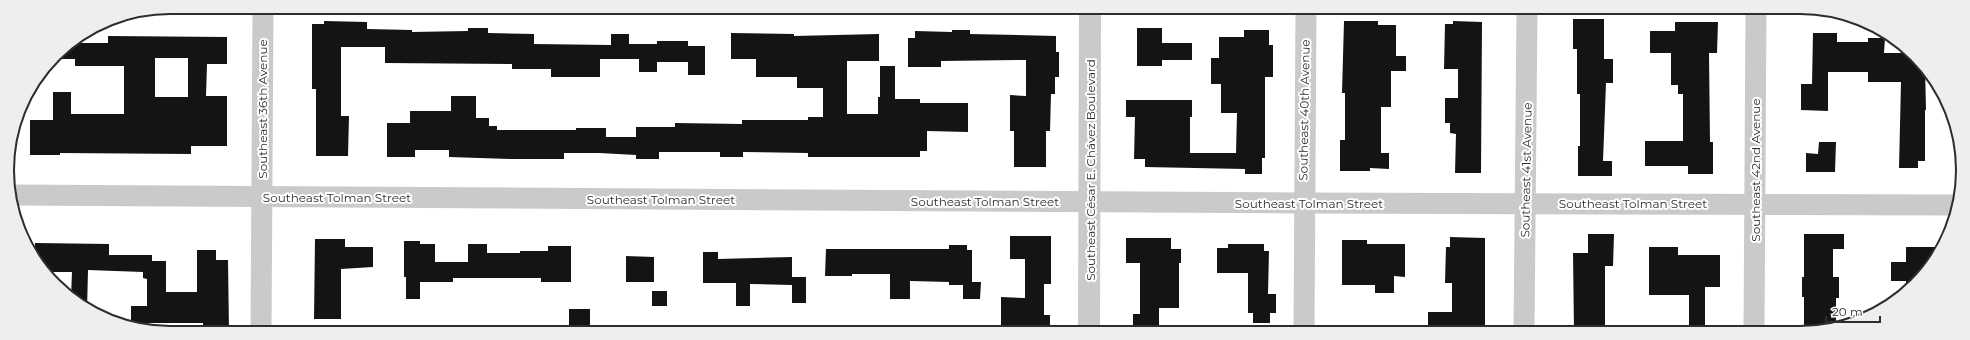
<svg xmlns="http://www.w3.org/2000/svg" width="1970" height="340" viewBox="0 0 1970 340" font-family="Montserrat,sans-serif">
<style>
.building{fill:#141414;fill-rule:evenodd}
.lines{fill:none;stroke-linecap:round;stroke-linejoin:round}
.minor{stroke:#cacaca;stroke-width:21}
.tertiary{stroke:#cacaca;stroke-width:22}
.labels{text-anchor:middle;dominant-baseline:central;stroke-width:4;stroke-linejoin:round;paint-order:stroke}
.street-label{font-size:12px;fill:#2d2d2d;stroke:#fff}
.rim{fill:none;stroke:#2d2d2d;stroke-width:2}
</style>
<rect width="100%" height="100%" fill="#fff"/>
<g class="building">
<path d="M1573 19H1604V59H1613V83H1606L1603 161H1612V176H1578V146H1580V94H1577V49H1573Z"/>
<path d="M324 21 367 22V29L412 30V32L468 31V28H488V33L534 34V44L611 45V34H629V44H657V41H688V46H705V75H688V62H657V72H639V59H600V77H551V69H512V64L385 63V47H341V116H349L348 156H316V89H312V24H324Z"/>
<path d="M1344 21H1378V25H1396V56H1406V71H1391V107H1381V153H1389V169L1370 168V171H1340V140H1345V93H1342Z"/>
<path d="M1453 21 1482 22 1481 173H1455L1456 134 1450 133V123H1445V98H1458V69H1444L1445 24H1453Z"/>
<path d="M1675 22H1718L1717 53H1709L1710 142H1713V174H1688V166H1645V141H1683V94H1678V85H1671V53H1650V31H1675Z"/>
<path d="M1137 28H1162V43H1192V60H1162V66H1137Z"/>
<path d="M952 30H970V34L1056 36V52H1059V77H1055V94H1051L1050 131H1046V167H1014V131H1010V95L1026 96V60L941 61V67H908V38H915V31L952 32Z"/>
<path d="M1244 30H1269V45H1273V77H1265V158H1262V174H1245V169L1145 167V159H1134L1135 117H1126V100H1192V117H1190V153H1236L1237 113H1221V84H1211V58H1219V37H1244Z"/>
<path d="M731 33 794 34V36L879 34V61H847V114H878V97H880V66H895V99H920V103H968V132L927 131V151H920V157H808V153L743 152V157H720V152H659V159H636V155L599 153H564V159H511L449 157V150H415V157H387V123H410V111H451V96H476V118H489V126H497V130H576V128H606V137H636V127H675V123L742 124V120H808V117H823V88H797V77H756V59H731Z"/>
<path d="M1813 33H1837V42H1868V38H1885L1884 53H1910L1925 67 1926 110H1925V161H1918V168H1899L1901 82H1868V72H1828V111L1801 110V84H1812Z"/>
<path d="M108 36 227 37V64H207L206 96H227V146H191V154L60 153V155H30V120H53V92H71V114H124V66H75V59H52L55 55 72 43H108ZM155 58H188V97H155Z"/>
<path d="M1819 142H1836L1835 172H1806V153L1818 154Z"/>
<path d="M1588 234H1614L1613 266H1605V333L1574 332 1573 253H1588Z"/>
<path d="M1804 234H1844V249H1833V277H1839V298H1836V327L1811 333H1804V297H1802V277H1804Z"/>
<path d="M1010 236H1051V284H1044V315H1050V332L1001 331V297L1025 298V259H1010Z"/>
<path d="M1450 237 1485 238V332H1454V329H1428V312H1452V283H1445L1446 247H1450Z"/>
<path d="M1126 238H1171V249H1181V263H1179V308H1159V332H1133V314H1140V263H1126Z"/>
<path d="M315 239H345V247H373V267L341 269V319H314Z"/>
<path d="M1342 240H1367V244H1405V277L1394 276V293H1375V285H1342Z"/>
<path d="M404 241H420V244H435V262H468V244H487V253H520V251H548V246H571V282H541V278H453V282H420V299H406V277H404Z"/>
<path d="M35 243 109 244V255H152V261H166V292H197V250H216V260H228L229 332H203V323H131V306H147V279L143 278V272L88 270 87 310 71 297 72 272H45L35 256Z"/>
<path d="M1228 244H1264V251H1269L1268 294H1276V313H1270V323H1253V313H1248V273H1217V248H1228Z"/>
<path d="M949 245H967V250H972V282H981L980 299H963V285H949V282L910 281V299H890V274H852V276H825L826 249H949Z"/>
<path d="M1649 247H1678V255H1720V287H1705V333H1689V295H1649Z"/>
<path d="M1906 247H1943L1915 285 1906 292V281H1891V262H1906Z"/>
<path d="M703 252H718V259L792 257V277H806V303H792V285L750 284V306H736V283H703Z"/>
<path d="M626 256 654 257V282H626Z"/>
<rect x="652" y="291" width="15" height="15"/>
<rect x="569" y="309" width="21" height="19"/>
</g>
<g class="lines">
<g class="minor">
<path d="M12 195 1303 203 1957 205"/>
<path d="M261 332 263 7"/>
<path d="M1304 332 1306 8"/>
<path d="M1524 332 1527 8"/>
<path d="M1754 333 1756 8"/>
</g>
<path class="tertiary" d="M1089 332 1090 8"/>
</g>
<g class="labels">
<g class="street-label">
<text transform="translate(262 109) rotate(-90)">Southeast 36th Avenue</text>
<text transform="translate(1304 110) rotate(-89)">Southeast 40th Avenue</text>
<text transform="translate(1090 170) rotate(-90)">Southeast César E. Chávez Boulevard</text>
<text transform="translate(1526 170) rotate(-89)">Southeast 41st Avenue</text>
<text transform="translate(1755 170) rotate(-90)">Southeast 42nd Avenue</text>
<text x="337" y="197">Southeast Tolman Street</text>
<text x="661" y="199">Southeast Tolman Street</text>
<text x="985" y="201">Southeast Tolman Street</text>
<text x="1309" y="203">Southeast Tolman Street</text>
<text x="1633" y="203">Southeast Tolman Street</text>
</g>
</g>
<path d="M0 0H1970V340H0ZM170 14H1800A156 156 0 0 1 1956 170V170A156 156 0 0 1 1800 326H170A156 156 0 0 1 14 170V170A156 156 0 0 1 170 14Z" fill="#eee" fill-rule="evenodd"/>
<path class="rim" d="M170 14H1800A156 156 0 0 1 1956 170V170A156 156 0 0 1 1800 326H170A156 156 0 0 1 14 170V170A156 156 0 0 1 170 14Z"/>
<path d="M1826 316v6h54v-6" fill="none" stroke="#2d2d2d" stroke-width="2"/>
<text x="1832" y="316" font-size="12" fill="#2d2d2d" stroke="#ffffff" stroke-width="3" paint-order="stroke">20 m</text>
</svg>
